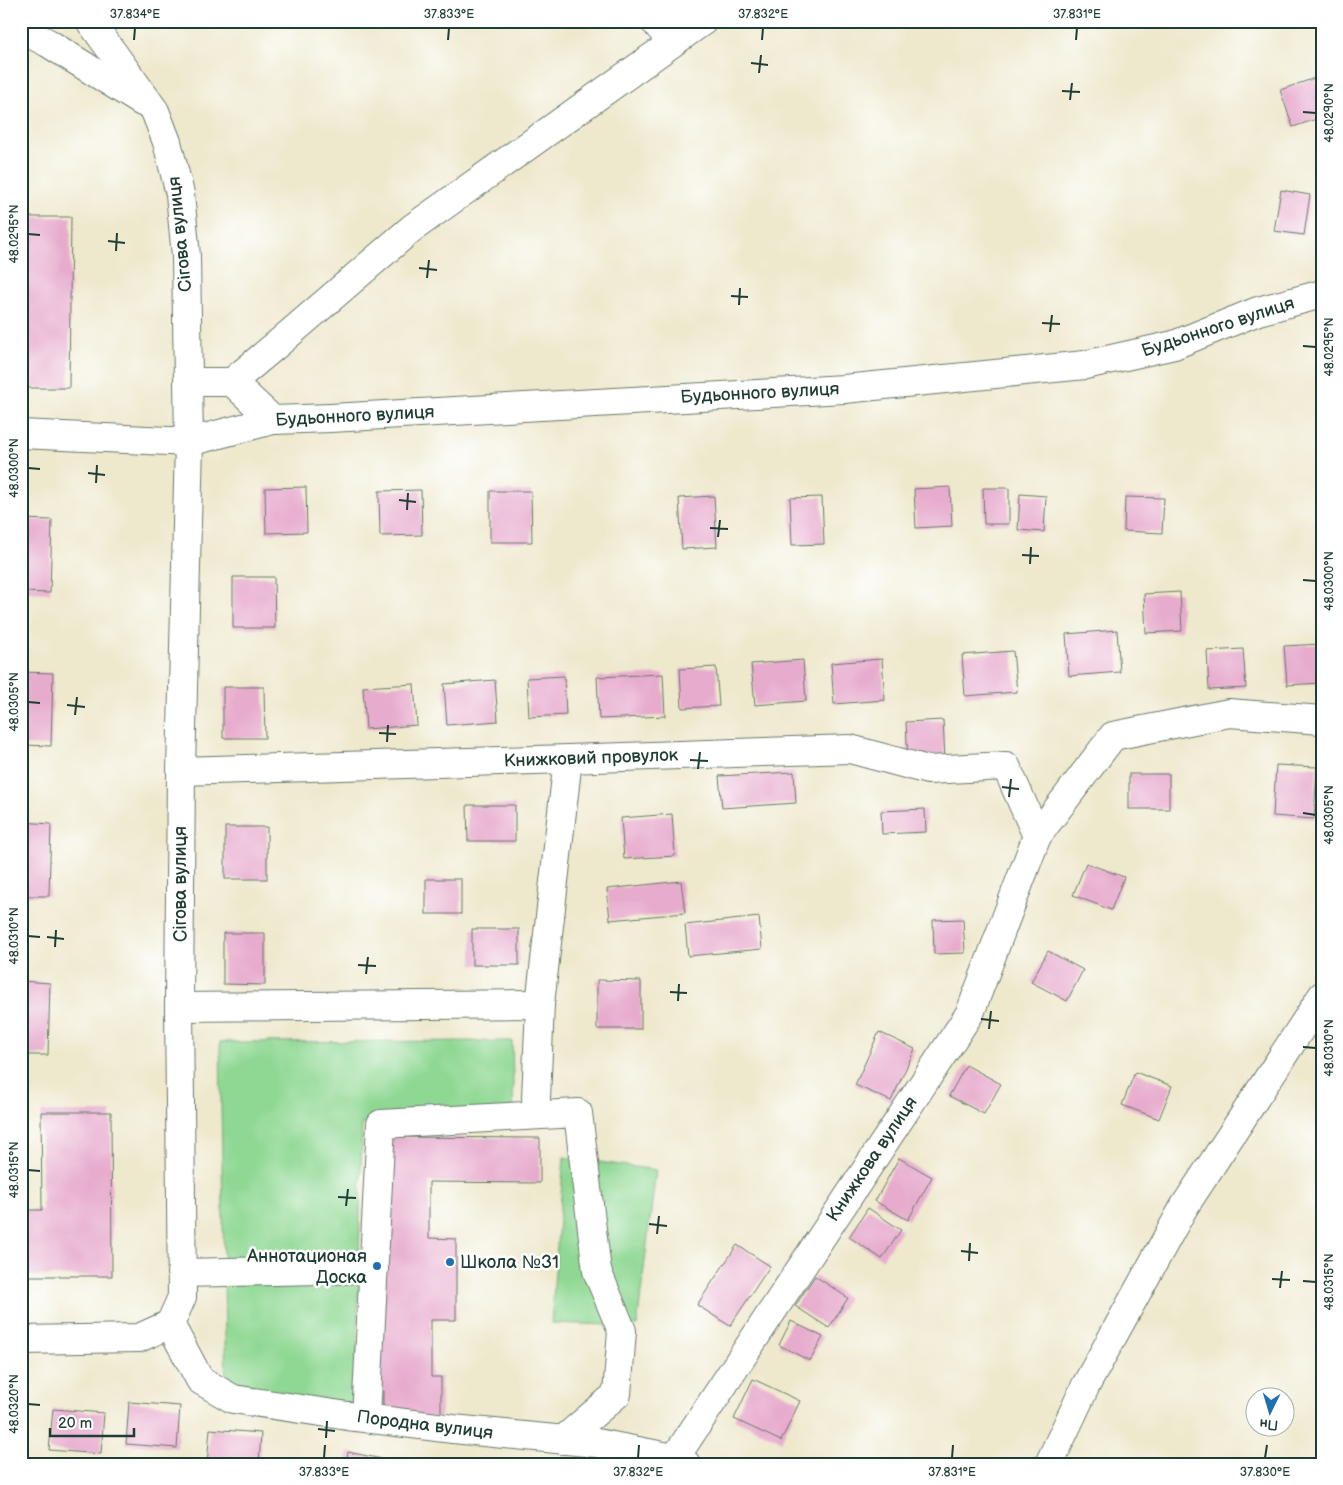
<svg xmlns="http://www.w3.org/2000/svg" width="1343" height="1485" viewBox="0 0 1343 1485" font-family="'Balsamiq Sans',sans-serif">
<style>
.green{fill:#8fd893;stroke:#578a64}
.building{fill:#e7accd}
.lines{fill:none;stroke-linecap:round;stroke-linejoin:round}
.minor-casing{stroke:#677969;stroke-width:30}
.minor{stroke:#fff;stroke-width:28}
.ticks{fill:none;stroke:#1f3d34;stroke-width:2}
.poi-dot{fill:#1f6fb2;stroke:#fff;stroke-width:2}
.labels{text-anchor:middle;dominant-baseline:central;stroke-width:5;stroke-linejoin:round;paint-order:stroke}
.street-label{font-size:18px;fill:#1f3d34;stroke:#fff}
.poi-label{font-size:18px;fill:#1f3d34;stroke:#fff;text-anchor:end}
.neatline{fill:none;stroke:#1f3d34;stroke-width:2}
.ticks-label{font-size:12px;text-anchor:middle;fill:#1f3d34}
</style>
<rect width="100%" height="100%" fill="#fff"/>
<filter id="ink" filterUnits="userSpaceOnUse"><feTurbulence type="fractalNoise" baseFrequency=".02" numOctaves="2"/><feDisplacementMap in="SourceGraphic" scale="10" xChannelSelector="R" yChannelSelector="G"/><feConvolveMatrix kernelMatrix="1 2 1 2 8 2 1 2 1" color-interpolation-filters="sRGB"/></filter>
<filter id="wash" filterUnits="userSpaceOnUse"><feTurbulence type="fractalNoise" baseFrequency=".0096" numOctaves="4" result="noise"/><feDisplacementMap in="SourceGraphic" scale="20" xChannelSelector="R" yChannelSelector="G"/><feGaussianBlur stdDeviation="1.12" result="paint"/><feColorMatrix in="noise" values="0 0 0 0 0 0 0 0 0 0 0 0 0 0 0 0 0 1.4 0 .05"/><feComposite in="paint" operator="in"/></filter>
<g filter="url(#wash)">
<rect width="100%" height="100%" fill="#eee8cc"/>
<g class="green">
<path d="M512 1041 514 1124H362L356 1404 226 1393 220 1042Z"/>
<path d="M564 1157 656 1170 637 1326 551 1323Z"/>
</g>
<g id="blocks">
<g class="building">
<path d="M1315 78 1322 96V117L1293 127 1280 90Z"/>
<path d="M1281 190 1310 195 1304 235 1274 231Z"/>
<path d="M21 217H71L69 388H21Z"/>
<path d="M306 487 307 532 266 533 265 488Z"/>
<path d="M950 487 952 526 916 528 914 489Z"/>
<path d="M983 488H1009V524H984Z"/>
<path d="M421 490 422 535 380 536 379 491Z"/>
<path d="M490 491H531L532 542H490Z"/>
<path d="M1020 494 1046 496 1044 532 1018 530Z"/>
<path d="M714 496 717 547 682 549 679 498Z"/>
<path d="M822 497 824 544 792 545 790 498Z"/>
<path d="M1125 497 1164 498 1162 533 1124 531Z"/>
<path d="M21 519 52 520 50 593 21 592Z"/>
<path d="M233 577H274L275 628H233Z"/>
<path d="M1180 592 1182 631 1146 633 1144 594Z"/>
<path d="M1117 630 1120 672 1069 676 1066 634Z"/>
<path d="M1321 644 1322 683 1287 685 1284 646Z"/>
<path d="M1243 649 1246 688 1209 690 1207 651Z"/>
<path d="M1013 651 1017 692 965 696 962 655Z"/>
<path d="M882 659 885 700 834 704 831 663Z"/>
<path d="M803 660 806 701 755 705 751 664Z"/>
<path d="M716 667 719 706 682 708 680 669Z"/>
<path d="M21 672 53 673 51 746 21 745Z"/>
<path d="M663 674 665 716 599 719 597 677Z"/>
<path d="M564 676 566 715 529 717 527 678Z"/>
<path d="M495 680 498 721 447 725 444 684Z"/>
<path d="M414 684 417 725 366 729 363 687Z"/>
<path d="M223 687H264L265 738H223Z"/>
<path d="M943 720 945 759 908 761 906 722Z"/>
<path d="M1276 765 1317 767 1314 819 1273 816Z"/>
<path d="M794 772 796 803 722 808 719 776Z"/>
<rect x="1129" y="774" width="40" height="35"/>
<path d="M467 805H515V841H468Z"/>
<path d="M925 809 926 832 882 834 881 811Z"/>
<path d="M672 814 675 856 624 859 621 818Z"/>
<path d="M21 822 51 824 49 896H21Z"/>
<rect x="225" y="827" width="42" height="52"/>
<path d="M1086 863 1124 877 1111 910 1073 895Z"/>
<rect x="426" y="879" width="35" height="35"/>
<path d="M681 881 685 913 610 920 607 889Z"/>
<path d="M759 917 762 949 688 956 685 925Z"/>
<path d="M963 919 965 953 934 954 933 920Z"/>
<rect x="472" y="929" width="47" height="36"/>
<path d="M223 933H265V985L223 984Z"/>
<path d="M1048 951 1083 970 1067 1001 1031 982Z"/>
<path d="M597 980 641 981V1029H597Z"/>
<path d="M21 981 50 983 48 1055H21Z"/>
<path d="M879 1032 915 1049 891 1101 855 1085Z"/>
<path d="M966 1065 1001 1084 984 1114 949 1096Z"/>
<path d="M1135 1072 1172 1086 1159 1119 1122 1105Z"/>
<path d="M41 1112H111L112 1276H21V1210H42Z"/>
<path d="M384 1137 540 1138V1183L429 1182V1238L456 1239V1320H431V1377H441V1417L383 1416V1391H377Z"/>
<path d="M899 1158 932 1177 908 1220 875 1201Z"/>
<path d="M868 1208 901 1230 882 1259 849 1237Z"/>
<path d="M737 1245 770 1266 730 1326 697 1305Z"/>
<path d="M815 1276 848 1298 829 1328 795 1306Z"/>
<path d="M791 1321 823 1337 810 1361 779 1345Z"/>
<path d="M753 1379 800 1401 781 1441 734 1419Z"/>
<path d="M129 1402 180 1406 177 1448 126 1444Z"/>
<path d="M53 1409 104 1413 101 1454 49 1450Z"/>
<path d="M210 1429 261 1433 259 1464H207Z"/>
<path d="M348 1452 392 1461V1464H346Z"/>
</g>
</g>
</g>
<g filter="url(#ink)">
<use href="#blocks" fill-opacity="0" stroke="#677969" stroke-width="1"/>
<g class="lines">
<defs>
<g id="minor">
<path d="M90 21 155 111 167 142 180 194 186 256 189 442 181 771 179 1007 182 1297 170 1324"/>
<path d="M654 21 673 42"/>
<path d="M21 29 48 43 142 102"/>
<path d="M188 382H232L281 341 411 229 703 21"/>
<path d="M232 382 273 420"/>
<path d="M21 434 189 442 273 420 331 418 844 389 1085 365 1174 345 1258 311 1322 294"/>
<path d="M181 771 568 759 850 749 928 770 1006 766 1037 836 1113 736 1229 713 1322 720"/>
<path d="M179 1007 540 1004"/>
<path d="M536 1099 540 1004 568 759"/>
<path d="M181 1273 374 1269"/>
<path d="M170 1324 200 1380 233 1399 348 1416 453 1429 597 1443 674 1458 686 1464"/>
<path d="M21 1340 139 1338 170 1324"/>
<path d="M366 1418 381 1124 578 1113 597 1271 622 1331 617 1394 563 1440"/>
<path d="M671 1464 970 1013 1037 836"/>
<path d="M1049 1464 1086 1385 1184 1207 1322 996"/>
</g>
</defs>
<use href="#minor" class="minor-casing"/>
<use href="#minor" class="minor"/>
</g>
</g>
<path class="ticks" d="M134 40 135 28M448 40 449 28M762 40 763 28M1076 40 1077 28M751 63 768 65M759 73 761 55M1062 91 1080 92M1070 100 1072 83M1303 112 1316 113M28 234 40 235M108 241 125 243M116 251 117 233M419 268 437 270M427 278 429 260M731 296 748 297M739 305 740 288M1042 323 1060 324M1050 332 1052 315M1303 346 1316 347M28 468 40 469M88 473 105 475M96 483 97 465M399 500 416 502M407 510 408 493M710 528 728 529M718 537 720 520M1022 555 1039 556M1030 564 1031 547M1303 580 1316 581M28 702 40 703M67 705 85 707M75 715 77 697M379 733 396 734M387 742 388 725M690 760 708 761M698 769 700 752M1002 787 1019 789M1009 797 1011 779M1303 813 1316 815M28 936 40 937M47 937 64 939M55 947 56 930M358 965 376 966M366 974 368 957M670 992 687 993M678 1001 679 984M981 1019 999 1021M989 1029 991 1011M1303 1047 1316 1048M28 1170 40 1171M338 1197 356 1198M346 1206 348 1189M649 1224 667 1226M657 1234 659 1216M961 1251 978 1253M969 1261 970 1243M1272 1279 1290 1280M1303 1281 1316 1282M1280 1288 1282 1271M28 1404 40 1405M318 1429 335 1431M326 1438 327 1421M324 1458 325 1445M638 1458 639 1445M952 1458 953 1445M1265 1458 1267 1445"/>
<g class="poi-dot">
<circle cx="450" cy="1262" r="5"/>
<circle cx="377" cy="1266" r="5"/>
</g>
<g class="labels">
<g class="street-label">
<text transform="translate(180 234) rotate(-96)">Сігова вулиця</text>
<text transform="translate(1218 327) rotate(-18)">Будьонного вулиця</text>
<text transform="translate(760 393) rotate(-3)">Будьонного вулиця</text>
<text transform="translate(355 416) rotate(-3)">Будьонного вулиця</text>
<text transform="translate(591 758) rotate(-2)">Книжковий провулок</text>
<text transform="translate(180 884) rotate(-90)">Сігова вулиця</text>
<text transform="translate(872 1159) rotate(-56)">Книжкова вулиця</text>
<text transform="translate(425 1425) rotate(7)">Породна вулиця</text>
</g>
<g class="poi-label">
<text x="367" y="1256">Аннотационая<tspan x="367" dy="21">Доска</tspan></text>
<text x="460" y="1262" text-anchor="start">Школа №31</text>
</g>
</g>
<rect width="1343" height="1485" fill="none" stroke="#fff" stroke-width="55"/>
<g transform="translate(1270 1412) rotate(185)"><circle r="24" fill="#ffffff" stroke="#a5b1ae"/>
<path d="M0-4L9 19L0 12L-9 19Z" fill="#1f6fb2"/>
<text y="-8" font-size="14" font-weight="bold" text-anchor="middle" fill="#1f3d34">Пн</text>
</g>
<path d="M50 1428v8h84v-8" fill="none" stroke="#1f3d34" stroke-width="2.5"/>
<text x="58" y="1428" font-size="15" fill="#1f3d34" stroke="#ffffff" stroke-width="4" paint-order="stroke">20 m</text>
<rect x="28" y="28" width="1288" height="1430" class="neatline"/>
<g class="ticks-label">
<text x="135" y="18">37.834°E</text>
<text x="449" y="18">37.833°E</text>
<text x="763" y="18">37.832°E</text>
<text x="1077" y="18">37.831°E</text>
<text transform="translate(1329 113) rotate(-90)" y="4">48.0290°N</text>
<text transform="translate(14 234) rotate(-90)" y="4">48.0295°N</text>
<text transform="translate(1329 347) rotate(-90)" y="4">48.0295°N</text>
<text transform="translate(14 468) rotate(-90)" y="4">48.0300°N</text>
<text transform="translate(1329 581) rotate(-90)" y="4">48.0300°N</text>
<text transform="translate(14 702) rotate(-90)" y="4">48.0305°N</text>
<text transform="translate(1329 815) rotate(-90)" y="4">48.0305°N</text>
<text transform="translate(14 936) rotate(-90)" y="4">48.0310°N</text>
<text transform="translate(1329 1048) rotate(-90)" y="4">48.0310°N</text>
<text transform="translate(14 1170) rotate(-90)" y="4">48.0315°N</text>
<text transform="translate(1329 1282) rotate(-90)" y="4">48.0315°N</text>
<text transform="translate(14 1404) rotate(-90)" y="4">48.0320°N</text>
<text x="324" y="1476">37.833°E</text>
<text x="638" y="1476">37.832°E</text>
<text x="952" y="1476">37.831°E</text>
<text x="1265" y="1476">37.830°E</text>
</g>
</svg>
